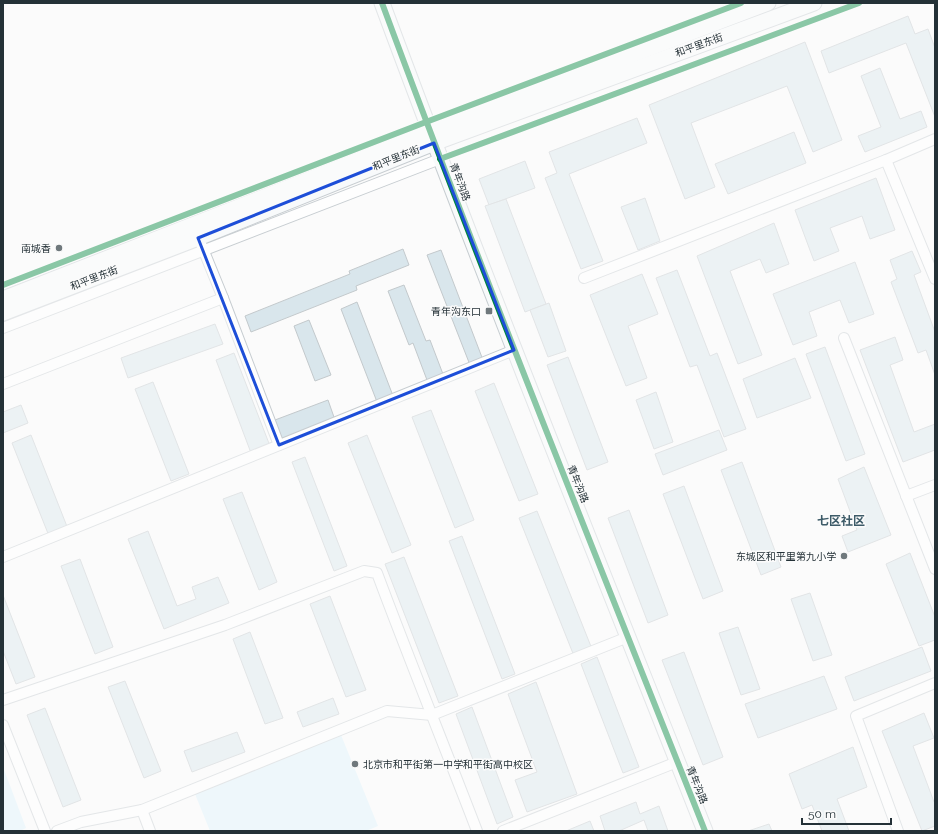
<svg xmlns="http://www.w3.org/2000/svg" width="938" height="834" viewBox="0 0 938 834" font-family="Raleway,'Noto Sans SC',sans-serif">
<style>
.park{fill:#ddf2fb}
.building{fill:#d9e6ec;stroke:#c3c9cc}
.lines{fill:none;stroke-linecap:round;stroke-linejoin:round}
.street-casing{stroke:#c7cdd1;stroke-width:12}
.secondary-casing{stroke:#c7cdd1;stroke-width:17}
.street{stroke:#fefefe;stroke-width:10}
.secondary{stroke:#f8fafb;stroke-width:15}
.cycleway-casing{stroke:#fbfbfb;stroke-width:8}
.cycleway{stroke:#00873e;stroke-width:6}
.marked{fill:none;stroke:#1d4ed8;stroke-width:3;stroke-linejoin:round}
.poi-dot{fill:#6f787c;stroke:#fbfbfb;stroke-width:1.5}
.labels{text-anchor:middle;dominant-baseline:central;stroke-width:3;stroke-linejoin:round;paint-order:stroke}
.street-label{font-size:10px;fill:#243137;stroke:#fbfbfb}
.poi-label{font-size:10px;fill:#243137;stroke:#fbfbfb;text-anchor:end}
.quarter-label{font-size:12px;font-weight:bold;fill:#3d5b68;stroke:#fbfbfb}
</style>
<rect width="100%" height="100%" fill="#fbfbfb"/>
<g class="park">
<path d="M341 735 378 826 366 831H210L195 794Z"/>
<path d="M3 767 26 828 20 831H3Z"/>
</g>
<g class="building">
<path d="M908 16 915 34 928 29 935 48V117L906 43 829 73 821 51Z"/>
<path d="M805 42 842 140 813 152 787 86 691 123 715 187 685 199 649 105Z"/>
<path d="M880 68 900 119 921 111 927 127 865 152 858 136 881 127 861 76Z"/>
<path d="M637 118 647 143 569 174 603 261 581 269 545 178 557 173 549 152Z"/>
<path d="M794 132 806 163 728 194 715 164Z"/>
<path d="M525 161 535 188 489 205 479 179Z"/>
<path d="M876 178 895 230 870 239 862 216 830 228 839 251 814 261 795 210Z"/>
<path d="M645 198 660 241 638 250 621 207Z"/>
<path d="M506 199 546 304 525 312 485 206Z"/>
<path d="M774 223 789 264 766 273 760 259 730 271 762 355 738 364 697 256Z"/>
<path d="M403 249 409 265 356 286 357 290 251 332 245 316 350 274 349 271Z"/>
<path d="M441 250 483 360 470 365 427 255Z"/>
<path d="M912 251 921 272 914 275 935 332V375L926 350 918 353 891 282 897 279 890 260Z"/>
<path d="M855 262 874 314 849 323 840 300 809 312 817 336 793 345 773 294Z"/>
<path d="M677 270 710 356 717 353 746 429 724 437 697 365 690 367 656 278Z"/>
<path d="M642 274 658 314 628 326 647 378 626 386 590 295Z"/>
<path d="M404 285 426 341 430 340 446 382 430 388 413 343 409 345 388 291Z"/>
<path d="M357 302 395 401 379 407 341 309Z"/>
<path d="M549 303 566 351 548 357 530 310Z"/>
<path d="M309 320 331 375 315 381 294 326Z"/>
<path d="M215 324 223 344 128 378 121 358Z"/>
<path d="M895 337 903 360 890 365 914 432 935 424V450L903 462 860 350Z"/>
<path d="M825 347 865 454 846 461 806 354Z"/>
<path d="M234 353 270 446 251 453 216 360Z"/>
<path d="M568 357 608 462 587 470 547 365Z"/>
<path d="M795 358 811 398 757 418 743 379Z"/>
<path d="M153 382 189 474 171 481 135 389Z"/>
<path d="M494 383 538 494 519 501 475 391Z"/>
<path d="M656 392 673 442 654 449 636 400Z"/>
<path d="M328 400 335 420 282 439 275 420Z"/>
<path d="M21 405 28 423 3 433V412Z"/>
<path d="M431 410 474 520 455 528 412 417Z"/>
<path d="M719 430 727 450 663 475 655 454Z"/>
<path d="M31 435 68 529 49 536 12 443Z"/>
<path d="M367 435 411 545 392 553 348 443Z"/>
<path d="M305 457 347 566 334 571 292 462Z"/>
<path d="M742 462 781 567 761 575 721 470Z"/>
<path d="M864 467 891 535 848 552 842 536 857 530 838 479Z"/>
<path d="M684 486 723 591 703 599 663 494Z"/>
<path d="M242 492 277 582 259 590 223 499Z"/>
<path d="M629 510 668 615 648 623 608 518Z"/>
<path d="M537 511 592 649 574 656 519 518Z"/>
<path d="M148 531 177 606 196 599 192 587 218 577 229 603 164 629 128 539Z"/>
<path d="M462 536 515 674 502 679 449 541Z"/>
<path d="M910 553 935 617V640L919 646 886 564Z"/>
<path d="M404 557 458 696 439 703 385 564Z"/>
<path d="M80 559 113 647 95 654 61 566Z"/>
<path d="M810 593 832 655 813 661 791 599Z"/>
<path d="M3 595 35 677 16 684 3 651Z"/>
<path d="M330 596 366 690 346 697 310 604Z"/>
<path d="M738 627 760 689 741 695 719 633Z"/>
<path d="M250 632 283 718 265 724 233 639Z"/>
<path d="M922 647 931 671 854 701 845 677Z"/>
<path d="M684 652 723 757 703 765 662 660Z"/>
<path d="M597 657 639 767 623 773 581 664Z"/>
<path d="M824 676 837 709 758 738 745 704Z"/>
<path d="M125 681 161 771 144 778 108 687Z"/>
<path d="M536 682 577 794 527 812 515 780 537 772 508 694Z"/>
<path d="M333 698 339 714 303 727 297 712Z"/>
<path d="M472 707 513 817 497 824 456 714Z"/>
<path d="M45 708 81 800 63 807 27 715Z"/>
<path d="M924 713 934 738 913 746 934 802H935V826L922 831 882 731Z"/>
<path d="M237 732 245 752 192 772 184 751Z"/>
<path d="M853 747 867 787 837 799 849 831H822L812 805 802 809 789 774Z"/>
<path d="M636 802 640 814 659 806 668 831H648L644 820 619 831H605L600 816Z"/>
<path d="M590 821 594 831H566Z"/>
<path d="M769 824 772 831H748Z"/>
</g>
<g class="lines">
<defs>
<g id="street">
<path d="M886 160 935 279"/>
<path d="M584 278 886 160 935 139"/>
<path d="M223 298 279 445"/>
<path d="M3 328 440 159"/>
<path d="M844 338 935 569"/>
<path d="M3 384 223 298 201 244"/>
<path d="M906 496 935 485"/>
<path d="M3 557 514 350"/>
<path d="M3 700 225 625 364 571 377 573C409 659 444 745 477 831"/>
<path d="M3 725 45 831"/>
<path d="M142 810 150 831"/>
<path d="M57 831 81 822 142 810 387 711 432 715 628 637"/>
<path d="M503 831 677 762"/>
<path d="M898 831 856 716 935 683"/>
</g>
<g id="secondary">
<path d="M382 3C485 281 596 556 705 831"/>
<path d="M3 299 430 132 768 3"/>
<path d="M3 313 198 238 434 143 814 3"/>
</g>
</defs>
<use href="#street" class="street-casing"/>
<use href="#secondary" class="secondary-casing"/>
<use href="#street" class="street"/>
<use href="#secondary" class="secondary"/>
<defs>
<g id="cycleway">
<path d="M382 3C485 281 596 556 705 831"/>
<path d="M440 159 859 3"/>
<path d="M3 285 426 122 741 3"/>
</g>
</defs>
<use href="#cycleway" class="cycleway-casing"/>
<use href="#cycleway" class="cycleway"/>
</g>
<path d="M0 0H938V834H0ZM434 143 514 350 279 445 198 238Z" fill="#fbfbfb" fill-opacity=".55" fill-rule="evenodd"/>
<path class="marked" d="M434 143 514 350 279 445 198 238Z"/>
<g class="poi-dot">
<circle cx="59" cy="248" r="4"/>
<rect x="485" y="307" width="8" height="8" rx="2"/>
<circle cx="844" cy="556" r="4"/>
<circle cx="355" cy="764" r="4"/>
</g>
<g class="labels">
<g class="street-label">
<text transform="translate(699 45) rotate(-20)">和平里东街</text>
<text transform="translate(396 158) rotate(-22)">和平里东街</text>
<text transform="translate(460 182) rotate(69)">青年沟路</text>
<text transform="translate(94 278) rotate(-21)">和平里东街</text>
<text transform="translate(578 484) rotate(68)">青年沟路</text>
<text transform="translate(697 785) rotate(68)">青年沟路</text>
</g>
<g class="poi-label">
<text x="51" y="248">南城香</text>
<text x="481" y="311">青年沟东口</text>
<text x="836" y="556">东城区和平里第九小学</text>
<text x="363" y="764" text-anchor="start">北京市和平街第一中学和平街高中校区</text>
</g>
<g class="quarter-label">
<text x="841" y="521">七区社区</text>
</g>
</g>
<rect width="938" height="834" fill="none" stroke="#243137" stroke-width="8"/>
<path d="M802 818v6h89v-6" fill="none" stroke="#243137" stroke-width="2"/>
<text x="808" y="818" font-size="12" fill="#243137" stroke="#fbfbfb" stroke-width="3" paint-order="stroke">50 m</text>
</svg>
